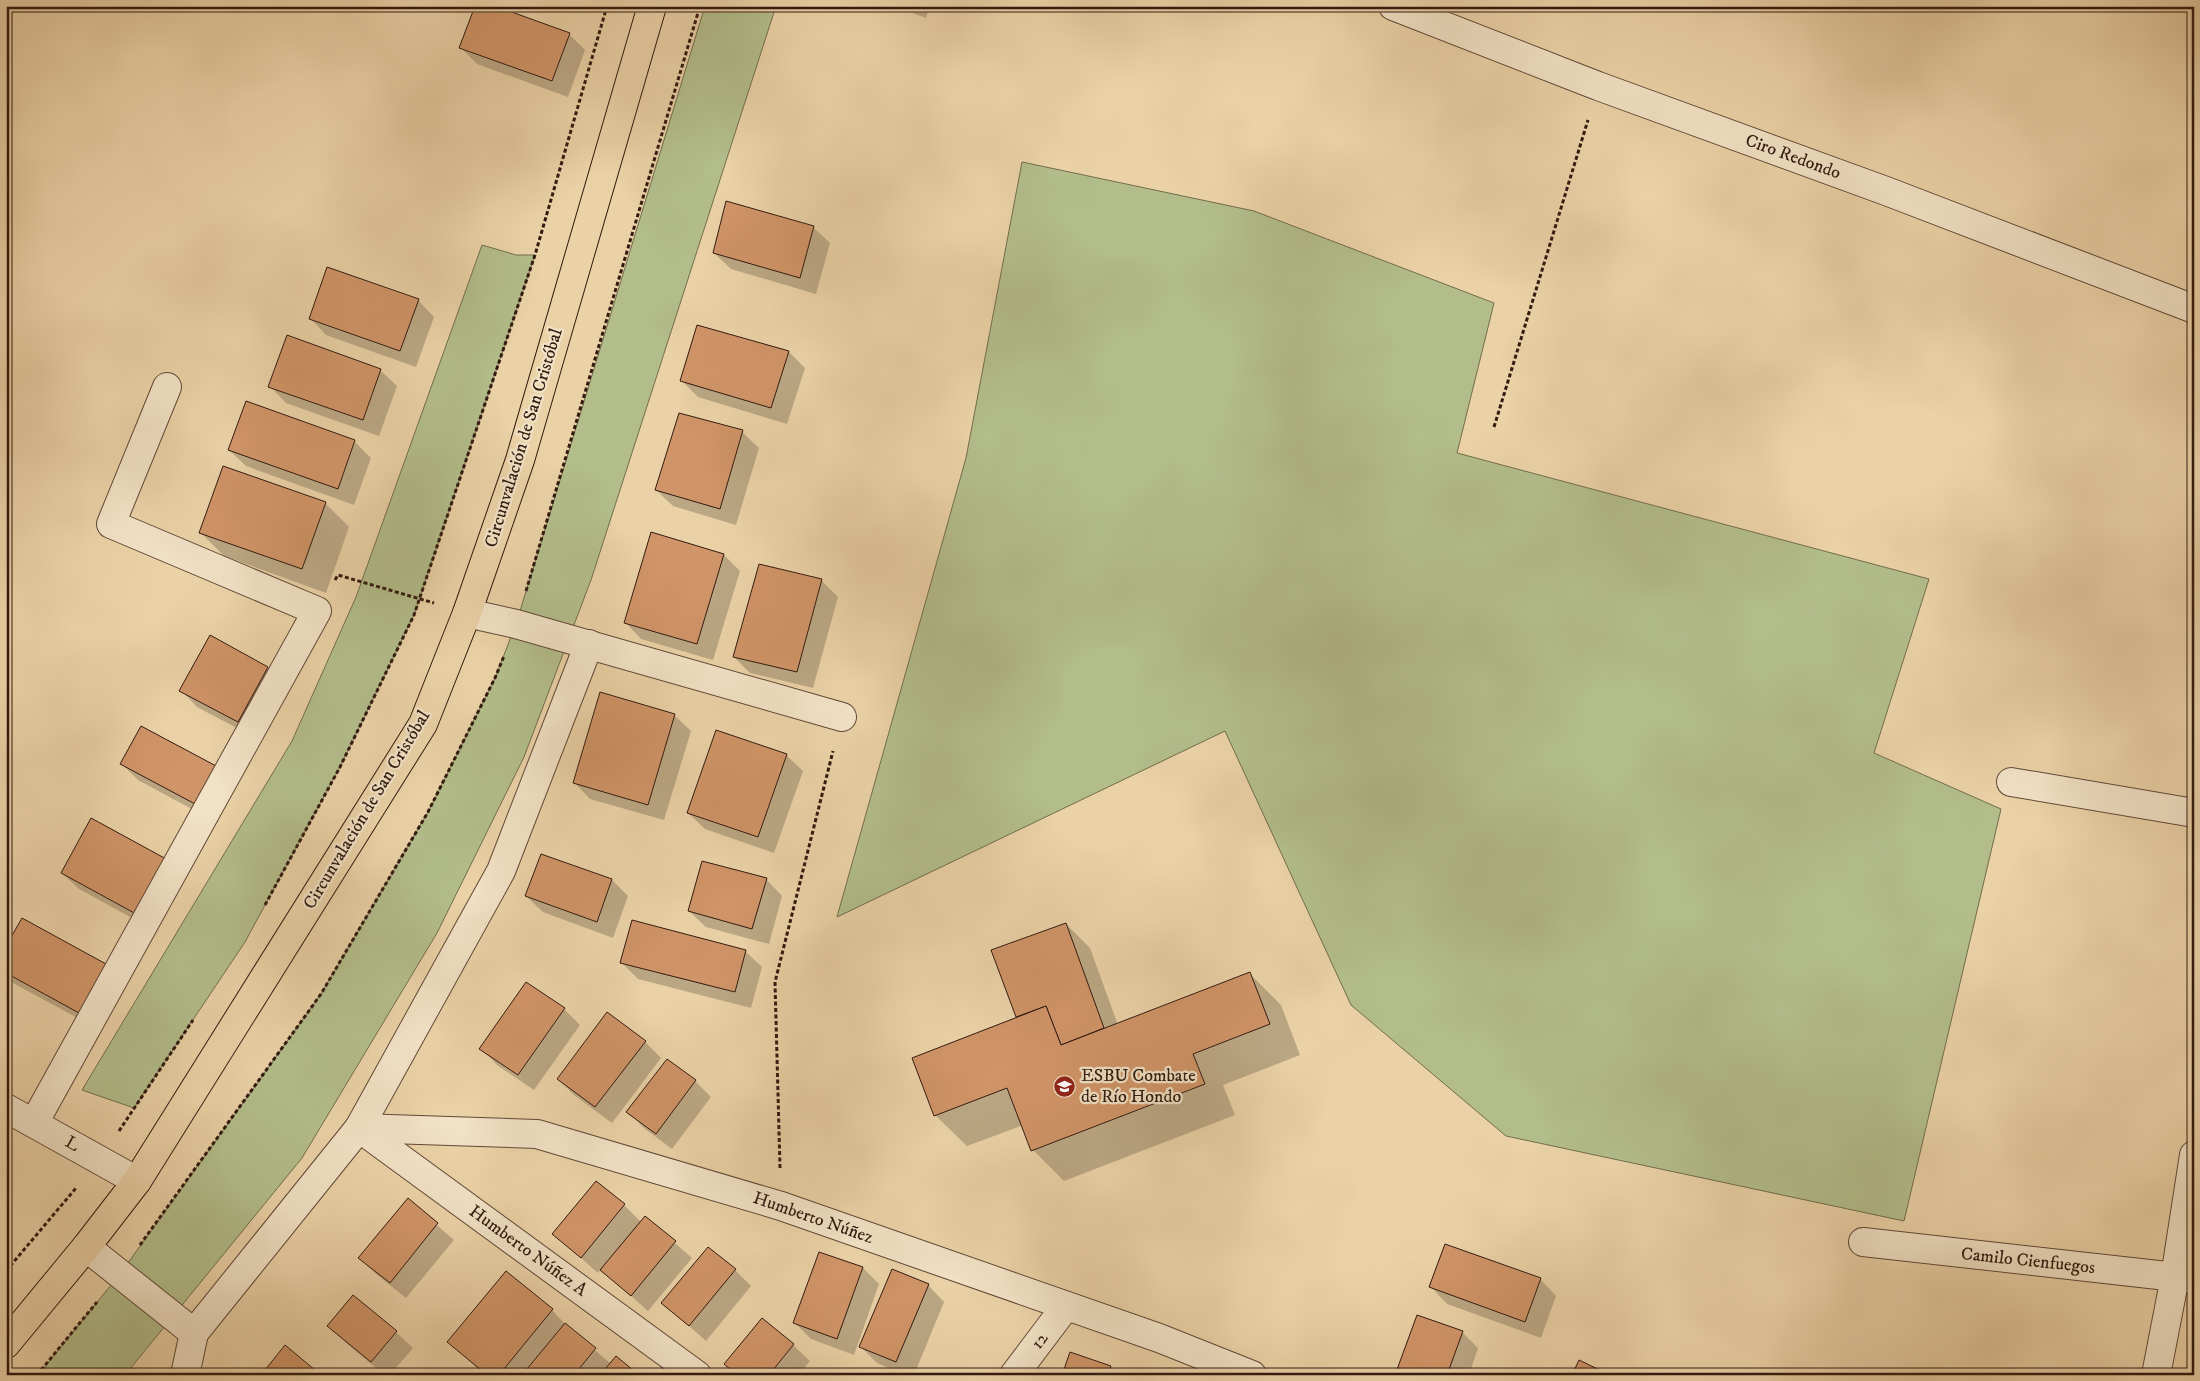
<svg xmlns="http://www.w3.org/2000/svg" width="2200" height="1381" viewBox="0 0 2200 1381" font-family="'IM FELL DW Pica',serif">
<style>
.green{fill:#b2bd8a;stroke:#726c4d}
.shadow{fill:#0003}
.building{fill:#cf9467;stroke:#321a10}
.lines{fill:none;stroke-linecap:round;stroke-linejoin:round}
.minor-casing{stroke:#604836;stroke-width:30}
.major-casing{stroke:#321a10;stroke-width:30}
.path{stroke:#321a10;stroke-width:3;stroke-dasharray:4 2.5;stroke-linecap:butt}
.minor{stroke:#f1e1c5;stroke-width:28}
.major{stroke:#ead1a6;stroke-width:28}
.labels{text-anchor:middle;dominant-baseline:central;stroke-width:4.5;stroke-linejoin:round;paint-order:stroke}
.street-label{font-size:18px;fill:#321a10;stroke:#f1e1c5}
.poi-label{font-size:18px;fill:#321a10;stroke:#f1e1c5;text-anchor:start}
</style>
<rect width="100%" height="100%" fill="#ead1a6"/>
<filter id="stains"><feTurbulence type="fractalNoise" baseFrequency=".004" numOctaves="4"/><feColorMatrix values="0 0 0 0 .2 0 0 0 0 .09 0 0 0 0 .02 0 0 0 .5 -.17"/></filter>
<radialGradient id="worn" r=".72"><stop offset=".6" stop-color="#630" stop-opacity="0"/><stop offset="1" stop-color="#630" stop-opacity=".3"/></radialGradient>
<g class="green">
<path d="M705 6H776L591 580 524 757 437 933 302 1158 125 1375H38L120 1274 321 994 428 812 495 678 516 624Z"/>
<path d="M1022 162 1254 211 1494 303 1457 453 1929 579 1874 753 2001 809 1904 1221 1506 1136 1351 1005 1225 731 837 917 966 458Z"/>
<path d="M482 245 516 255H535L414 615 340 767 245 942 134 1108 82 1090 292 741 356 597Z"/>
</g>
<g class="shadow">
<path d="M893 6H930L926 18Z"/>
<path d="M569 34 585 50 568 97 477 64 461 48Z"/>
<path d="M813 227 830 243 816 294 731 269 714 253Z"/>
<path d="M418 300 434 317 416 367 326 335 310 318Z"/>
<path d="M789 352 805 368 787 424 698 397 682 381Z"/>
<path d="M380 370 397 386 379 436 286 403 270 386Z"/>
<path d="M742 432 759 448 736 525 673 506 656 490Z"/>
<path d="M354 441 371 458 354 505 246 466 229 450Z"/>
<path d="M325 503 349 527 326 593 224 556 200 532Z"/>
<path d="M724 555 740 571 713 660 641 639 625 622Z"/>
<path d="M821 580 838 597 813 688 750 673 734 657Z"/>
<path d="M267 668 284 684 254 737 197 707 181 690Z"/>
<path d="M674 715 691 731 664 820 590 799 574 782Z"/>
<path d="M142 728 214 821 138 780 122 764Z"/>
<path d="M786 755 803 771 774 853 705 829 688 813Z"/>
<path d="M92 820 154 930 79 889 62 873Z"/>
<path d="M766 879 782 896 769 944 706 927 689 911Z"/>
<path d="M612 880 628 896 613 938 543 912 526 896Z"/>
<path d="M22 919 105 965 122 981 96 1028 13 983 6 977V948Z"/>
<path d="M1066 924 1090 948 1118 1025 1250 974 1281 1005 1300 1055 1223 1085 1235 1115 1064 1181 1033 1150 1023 1125 967 1146 935 1115 1018 1018 1017 1016Z"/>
<path d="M745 951 762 967 751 1008 638 979 621 962Z"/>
<path d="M564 1009 580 1025 534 1090 497 1065 481 1048Z"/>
<path d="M645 1042 661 1058 612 1123 574 1095 558 1079Z"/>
<path d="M695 1081 711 1097 672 1149 644 1128 628 1112Z"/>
<path d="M408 1200 454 1240 406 1298 376 1274 360 1258Z"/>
<path d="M624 1205 641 1222 645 1217 692 1258 648 1311 601 1269 598 1273 554 1234Z"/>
<path d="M820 1253 863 1268 879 1284 854 1355 811 1339 795 1323Z"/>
<path d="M735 1270 751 1286 706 1341 663 1303Z"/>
<path d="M506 1272 552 1310 568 1327 611 1364 637 1375H485L448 1342Z"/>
<path d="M1540 1279 1556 1296 1541 1338 1447 1304 1431 1287Z"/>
<path d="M928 1285 944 1302 914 1375H905L877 1363 861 1347Z"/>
<path d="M353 1297 396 1332 413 1348 390 1375H384L345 1342 329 1326Z"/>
<path d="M762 1320 793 1345 810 1361 799 1375H737L726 1364Z"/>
<path d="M1462 1332 1478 1348 1469 1375H1396Z"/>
<path d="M1110 1367 1118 1375H1063Z"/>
</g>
<g class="building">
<path d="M475 6H495L570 33 552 81 459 48Z"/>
<path d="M726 201 814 226 800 278 713 253Z"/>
<path d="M327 267 419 299 400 351 309 319Z"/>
<path d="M697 325 789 351 771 408 680 381Z"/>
<path d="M287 335 381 369 363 420 268 387Z"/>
<path d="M246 401 355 440 338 489 228 450Z"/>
<path d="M679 413 743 430 720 509 655 490Z"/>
<path d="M223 466 326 502 302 569 199 533Z"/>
<path d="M651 532 724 554 697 644 624 623Z"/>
<path d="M759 564 822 579 797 672 733 657Z"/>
<path d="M210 635 268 667 238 722 179 691Z"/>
<path d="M600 692 675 714 648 805 573 783Z"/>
<path d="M141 726 218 767 197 805 120 764Z"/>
<path d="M716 730 787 754 758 837 687 813Z"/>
<path d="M91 818 168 860 138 915 61 873Z"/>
<path d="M541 854 612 879 597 922 525 896Z"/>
<path d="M702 861 767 878 752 929 688 911Z"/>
<path d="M22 918 106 964 79 1013 6 973V946Z"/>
<path d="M632 920 746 950 735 992 620 963Z"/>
<path d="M1066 923 1104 1028 1061 1045 1046 1006 1016 1017 991 950Z"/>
<path d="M1250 972 1270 1024 1193 1054 1205 1084 1031 1151 1007 1088 934 1116 912 1058 1046 1006 1061 1045Z"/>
<path d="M526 982 565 1008 518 1075 479 1049Z"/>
<path d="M607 1012 646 1041 595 1107 557 1079Z"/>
<path d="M667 1059 696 1080 656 1134 626 1112Z"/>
<path d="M596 1181 625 1204 581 1258 552 1234Z"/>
<path d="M408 1198 438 1223 390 1283 358 1258Z"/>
<path d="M645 1216 676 1241 631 1296 600 1270Z"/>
<path d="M1445 1244 1541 1278 1525 1322 1429 1287Z"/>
<path d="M708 1247 736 1269 689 1326 661 1303Z"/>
<path d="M819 1252 863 1267 837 1339 793 1323Z"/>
<path d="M892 1269 929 1284 896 1362 859 1347Z"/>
<path d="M506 1271 553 1309 499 1375H487L447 1342Z"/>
<path d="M353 1295 397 1331 371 1362 327 1326Z"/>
<path d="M1417 1315 1463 1331 1447 1375H1395Z"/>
<path d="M762 1318 794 1344 769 1375H737L724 1364Z"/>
<path d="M565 1323 596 1348 574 1375H522Z"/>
<path d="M285 1345 321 1375H261Z"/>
<path d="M1070 1352 1111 1366 1108 1375H1062Z"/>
<path d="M616 1356 639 1375H600Z"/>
<path d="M1579 1360 1606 1373 1605 1375H1572Z"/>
</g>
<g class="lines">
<defs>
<g id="minor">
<path d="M1393 6 1598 86 1886 191 2194 309"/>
<path d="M467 613 516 624 842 717"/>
<path d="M2011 782 2194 813"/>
<path d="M6 1108 137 1181"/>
<path d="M34 1123 317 611 111 524 167 387"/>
<path d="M359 1128 537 1134 781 1206 1159 1338 1252 1375"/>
<path d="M359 1128 697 1375"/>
<path d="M1863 1242 2194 1279"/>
<path d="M86 1247 194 1333 359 1128 501 871 589 644"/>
<path d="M185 1375 194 1333"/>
<path d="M1014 1375 1066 1306"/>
<path d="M2156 1375 2175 1277 2194 1155"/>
</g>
<path id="major" d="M6 1344 86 1247 137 1181 423 724 467 613 520 460 652 6"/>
</defs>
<use href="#minor" class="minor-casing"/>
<use href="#major" class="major-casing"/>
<g class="path">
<path d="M1494 427 1588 120"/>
<path d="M335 580 338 575 434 603"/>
<path d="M526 591 700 6"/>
<path d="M265 905 340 767 414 615 535 255 607 6"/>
<path d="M119 1131 193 1020"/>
<path d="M780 1168 775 982 833 751"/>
<path d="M140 1245 321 994 428 812 495 678 504 656"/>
<path d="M6 1271 76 1188"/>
<path d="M37 1375 97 1302"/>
</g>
<use href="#minor" class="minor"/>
<use href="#major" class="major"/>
</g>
<defs>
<symbol id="school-disc" viewBox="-11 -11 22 22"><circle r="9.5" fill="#8f2418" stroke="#f1e1c5"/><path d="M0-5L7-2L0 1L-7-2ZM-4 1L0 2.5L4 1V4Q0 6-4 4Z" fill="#fff"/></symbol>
</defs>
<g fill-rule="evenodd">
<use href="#school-disc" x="1052" y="1074" width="25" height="25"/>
</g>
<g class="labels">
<g class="street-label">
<text transform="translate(1793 157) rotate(20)">Ciro Redondo</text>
<text transform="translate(524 438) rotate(-73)">Circunvalación de San Cristóbal</text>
<text transform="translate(367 810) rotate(-59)">Circunvalación de San Cristóbal</text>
<text transform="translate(72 1144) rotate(29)">L</text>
<text transform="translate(813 1218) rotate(19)">Humberto Núñez</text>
<text transform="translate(528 1251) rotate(36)">Humberto Núñez A</text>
<text transform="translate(2028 1261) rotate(6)">Camilo Cienfuegos</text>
<text transform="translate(1040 1341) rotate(-53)">12</text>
</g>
<g class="poi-label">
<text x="1081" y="1076">ESBU Combate<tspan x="1081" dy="21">de Río Hondo</tspan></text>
</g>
</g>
<rect width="2200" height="1381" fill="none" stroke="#ead1a6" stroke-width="25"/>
<rect x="8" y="8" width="2185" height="1366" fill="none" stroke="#321a10" stroke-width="2.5"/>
<rect x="12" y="12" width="2175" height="1356" fill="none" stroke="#321a10"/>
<rect width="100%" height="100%" filter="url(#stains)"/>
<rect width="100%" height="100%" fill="url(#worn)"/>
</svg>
